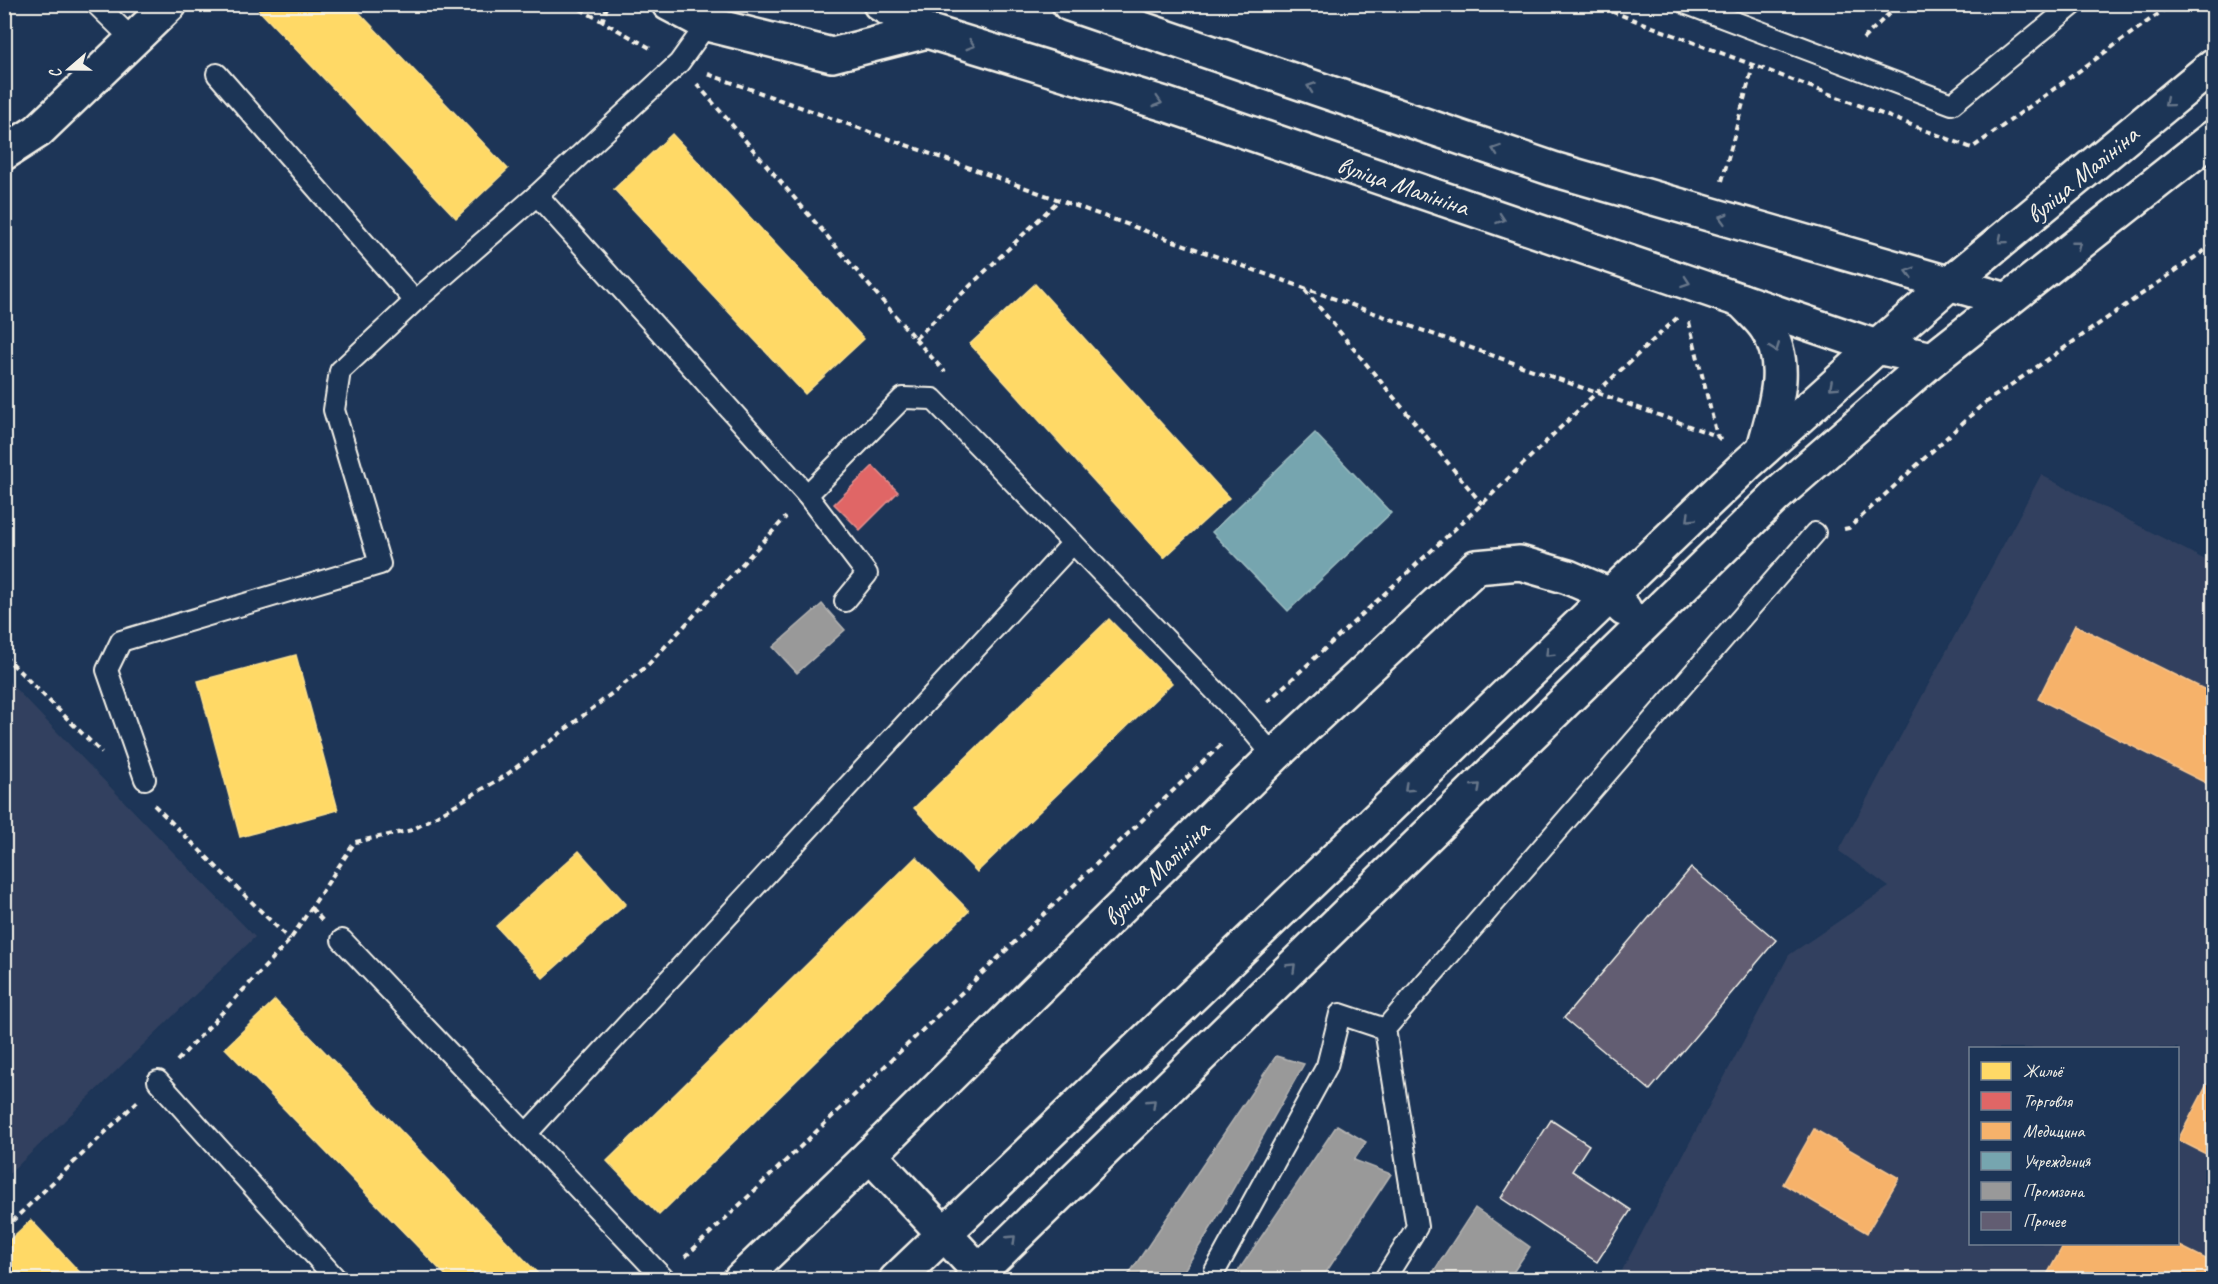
<svg xmlns="http://www.w3.org/2000/svg" width="2218" height="1284" viewBox="0 0 2218 1284" font-family="Caveat,sans-serif">
<style>
.built{fill:#32415f;fill-rule:evenodd}
.homes{fill:#ffd966;stroke:#fce08d;stroke-width:1.5}
.shops{fill:#e06666;stroke:#e6908d;stroke-width:1.5}
.health{fill:#f6b26b;stroke:#f5c590;stroke-width:1.5}
.public{fill:#76a5af;stroke:#9cbcc0;stroke-width:1.5}
.industry{fill:#999;stroke:#b4b3b1;stroke-width:1.5}
.building{fill:#625d72;stroke:#f4f1e8;stroke-width:1.5}
.lines{fill:none;stroke-linecap:round;stroke-linejoin:round}
.service-casing{stroke:#f4f1e8;stroke-width:24}
.minor-casing{stroke:#f4f1e8;stroke-width:38}
.secondary-casing{stroke:#f4f1e8;stroke-width:38}
.path{stroke:#f4f1e8;stroke-width:4;stroke-dasharray:6 4.5;stroke-linecap:butt}
.service{stroke:#1d3557;stroke-width:20}
.minor{stroke:#1d3557;stroke-width:33}
.secondary{stroke:#1d3557;stroke-width:33}
.oneway{stroke:#68778a}
.labels{text-anchor:middle;dominant-baseline:central;stroke-width:6;stroke-linejoin:round;paint-order:stroke}
.street-label{font-size:26px;fill:#f4f1e8;stroke:#1d3557}
</style>
<rect width="100%" height="100%" fill="#1d3557"/>
<filter id="ink" filterUnits="userSpaceOnUse"><feTurbulence type="fractalNoise" baseFrequency=".0167" numOctaves="2"/><feDisplacementMap in="SourceGraphic" scale="12" xChannelSelector="R" yChannelSelector="G"/><feConvolveMatrix kernelMatrix="1 2 1 2 8 2 1 2 1" color-interpolation-filters="sRGB"/></filter>
<g filter="url(#ink)">
<g class="built">
<path d="M2041 475 2213 564V1279L1617 1280 1789 955 1889 887 1839 851ZM1970 1048H2178V1244H1970Z"/>
<path d="M5 678 255 937 5 1178Z"/>
</g>
<g class="homes">
<path d="M253 4H351L508 169 456 218Z"/>
<path d="M672 134 864 339 805 394 614 189Z"/>
<path d="M1035 284 1229 498 1164 558 970 344Z"/>
<path d="M1109 619 1172 683 977 872 914 808Z"/>
<path d="M296 655 338 810 240 837 198 681Z"/>
<path d="M579 851 626 904 543 978 496 926Z"/>
<path d="M916 857 969 911 659 1215 607 1161Z"/>
<path d="M275 1000 544 1280H450L225 1048Z"/>
<path d="M31 1220 87 1280H4V1245Z"/>
</g>
<path class="shops" d="M873 466 898 492 860 530 834 504Z"/>
<g class="health">
<path d="M2075 625 2214 694V787L2038 699Z"/>
<path d="M2214 1071V1158L2178 1140Z"/>
<path d="M1814 1129 1899 1178 1867 1233 1783 1184Z"/>
<path d="M2064 1244H2176L2214 1263V1280H2044Z"/>
</g>
<path class="public" d="M1315 433 1391 513 1288 611 1212 532Z"/>
<g class="industry">
<path d="M822 604 845 630 797 673 773 647Z"/>
<path d="M1276 1056 1304 1064 1212 1226 1178 1280H1125Z"/>
<path d="M1337 1125 1366 1142 1354 1160 1391 1174 1321 1280H1232Z"/>
<path d="M1475 1208 1530 1247 1508 1280H1428Z"/>
</g>
<g class="building">
<path d="M1691 868 1776 940 1650 1090 1564 1018Z"/>
<path d="M1551 1120 1589 1145 1572 1171 1631 1210 1597 1262 1501 1198Z"/>
</g>
<g class="lines">
<defs>
<g id="service">
<path d="M96 4 132 39"/>
<path d="M1687 4 1952 104 2074 4"/>
<path d="M217 74 415 301 537 195 679 63 707 24"/>
<path d="M537 195 807 495 903 398 933 399 1073 543 1245 722 1274 756"/>
<path d="M807 495 867 574 845 601"/>
<path d="M145 779 107 670 121 641 380 564 334 410 340 371 415 301"/>
<path d="M342 940 665 1280"/>
<path d="M158 1081 337 1280"/>
<path d="M527 1133 1073 543"/>
<path d="M1215 1271 1327 1066 1340 1014 1385 1029"/>
<path d="M1384 1280 1417 1227 1385 1029 1815 533"/>
</g>
<g id="minor">
<path d="M669 4 707 24 832 55 927 31"/>
<path d="M4 153 38 131 170 4"/>
<path d="M1742 301C1750 310 1761 319 1767 329 1791 365 1774 410 1764 448"/>
<path d="M870 1155 979 1271"/>
<path id="s1" d="M740 1280 870 1155 1274 756 1476 567 1520 563 1568 577 1610 595 1624 609"/>
<path d="M896 1280 1746 465 1877 347"/>
<path d="M971 1280 1777 495 1933 359"/>
</g>
<g id="secondary">
<path id="s2" d="M880 4 927 31 1165 104 1877 347 1933 359 2214 137"/>
<path d="M1069 4 1553 169 2007 300"/>
<path id="s3" d="M1877 347 1950 283 2214 65"/>
</g>
</defs>
<use href="#service" class="service-casing"/>
<use href="#minor" class="minor-casing"/>
<use href="#secondary" class="secondary-casing"/>
<g class="path">
<path d="M571 4 652 49"/>
<path d="M1592 4 1972 148 2172 4"/>
<path d="M602 22 608 4"/>
<path d="M1863 39 1899 4"/>
<path d="M708 74 1717 436 1721 440"/>
<path d="M697 84 915 339 1059 200"/>
<path d="M1722 181 1753 66"/>
<path d="M1305 290 1482 504"/>
<path d="M1689 322 1717 436"/>
<path d="M915 339 945 372"/>
<path d="M1844 529 1849 528 1982 405 2214 244"/>
<path d="M4 656 102 753"/>
<path d="M1267 702 1482 504 1596 393 1677 318"/>
<path d="M154 805 290 940"/>
<path d="M311 908 323 921"/>
<path d="M177 1061 290 940 355 842 412 830 505 776 646 667 786 517"/>
<path d="M4 1229 138 1101"/>
<path d="M685 1257 1224 742"/>
</g>
<use href="#service" class="service"/>
<use href="#minor" class="minor"/>
<use href="#secondary" class="secondary"/>
</g>
<defs><path id="oneway-chevron" d="M-2-3.5L2.5 0L-2 3.5" fill="none" stroke-width="1.6" stroke-linecap="round" stroke-linejoin="round" transform="scale(1.5)"/></defs>
<g class="oneway">
<use href="#oneway-chevron" transform="translate(971 45) rotate(17)"/>
<use href="#oneway-chevron" transform="translate(1311 87) rotate(-161)"/>
<use href="#oneway-chevron" transform="translate(1158 102) rotate(17)"/>
<use href="#oneway-chevron" transform="translate(2168 103) rotate(140)"/>
<use href="#oneway-chevron" transform="translate(1496 150) rotate(-161)"/>
<use href="#oneway-chevron" transform="translate(1723 218) rotate(-164)"/>
<use href="#oneway-chevron" transform="translate(1501 219) rotate(19)"/>
<use href="#oneway-chevron" transform="translate(2002 240) rotate(140)"/>
<use href="#oneway-chevron" transform="translate(2077 245) rotate(-38)"/>
<use href="#oneway-chevron" transform="translate(1910 272) rotate(-164)"/>
<use href="#oneway-chevron" transform="translate(1686 282) rotate(19)"/>
<use href="#oneway-chevron" transform="translate(1775 348) rotate(69)"/>
<use href="#oneway-chevron" transform="translate(1833 386) rotate(138)"/>
<use href="#oneway-chevron" transform="translate(1690 518) rotate(136)"/>
<use href="#oneway-chevron" transform="translate(1549 653) rotate(136)"/>
<use href="#oneway-chevron" transform="translate(1477 787) rotate(-44)"/>
<use href="#oneway-chevron" transform="translate(1408 788) rotate(136)"/>
<use href="#oneway-chevron" transform="translate(1292 967) rotate(-44)"/>
<use href="#oneway-chevron" transform="translate(1152 1103) rotate(-44)"/>
<use href="#oneway-chevron" transform="translate(1012 1239) rotate(-44)"/>
</g>
</g>
<g class="labels">
<g class="street-label">
<text stroke="none"><textPath href="#s3" startOffset="268">вуліца Малініна</textPath></text>
<text stroke="none"><textPath href="#s2" startOffset="555">вуліца Малініна</textPath></text>
<text stroke="none"><textPath href="#s1" startOffset="582">вуліца Малініна</textPath></text>
</g>
</g>
<rect width="2218" height="1284" fill="none" stroke="#1d3557" stroke-width="24"/>
<rect x="12" y="12" width="2194" height="1260" fill="none" stroke="#f4f1e8" stroke-width="2" filter="url(#ink)"/>
<rect x="1969" y="1047" width="210" height="198" fill="#1d3557" stroke="#738091" stroke-width="1.5"/>
<rect x="1981" y="1062" width="30" height="18" fill="#ffd966" stroke="#738091" stroke-width="1.5"/>
<text x="2023" y="1077" font-size="18" fill="#f4f1e8">Жильё</text>
<rect x="1981" y="1092" width="30" height="18" fill="#e06666" stroke="#738091" stroke-width="1.5"/>
<text x="2023" y="1107" font-size="18" fill="#f4f1e8">Торговля</text>
<rect x="1981" y="1122" width="30" height="18" fill="#f6b26b" stroke="#738091" stroke-width="1.5"/>
<text x="2023" y="1137" font-size="18" fill="#f4f1e8">Медицина</text>
<rect x="1981" y="1152" width="30" height="18" fill="#76a5af" stroke="#738091" stroke-width="1.5"/>
<text x="2023" y="1167" font-size="18" fill="#f4f1e8">Учреждения</text>
<rect x="1981" y="1182" width="30" height="18" fill="#999999" stroke="#738091" stroke-width="1.5"/>
<text x="2023" y="1197" font-size="18" fill="#f4f1e8">Промзона</text>
<rect x="1981" y="1212" width="30" height="18" fill="#625d72" stroke="#738091" stroke-width="1.5"/>
<text x="2023" y="1227" font-size="18" fill="#f4f1e8">Прочее</text>
<g transform="translate(69 69) rotate(250)" stroke="#1d3557" stroke-width="4.5" paint-order="stroke">
<path d="M0-4.5L10 22L0 15L-10 22Z" fill="#f4f1e8"/>
<text y="-9" font-size="16" font-weight="bold" text-anchor="middle" fill="#f4f1e8">С</text>
</g>
</svg>
